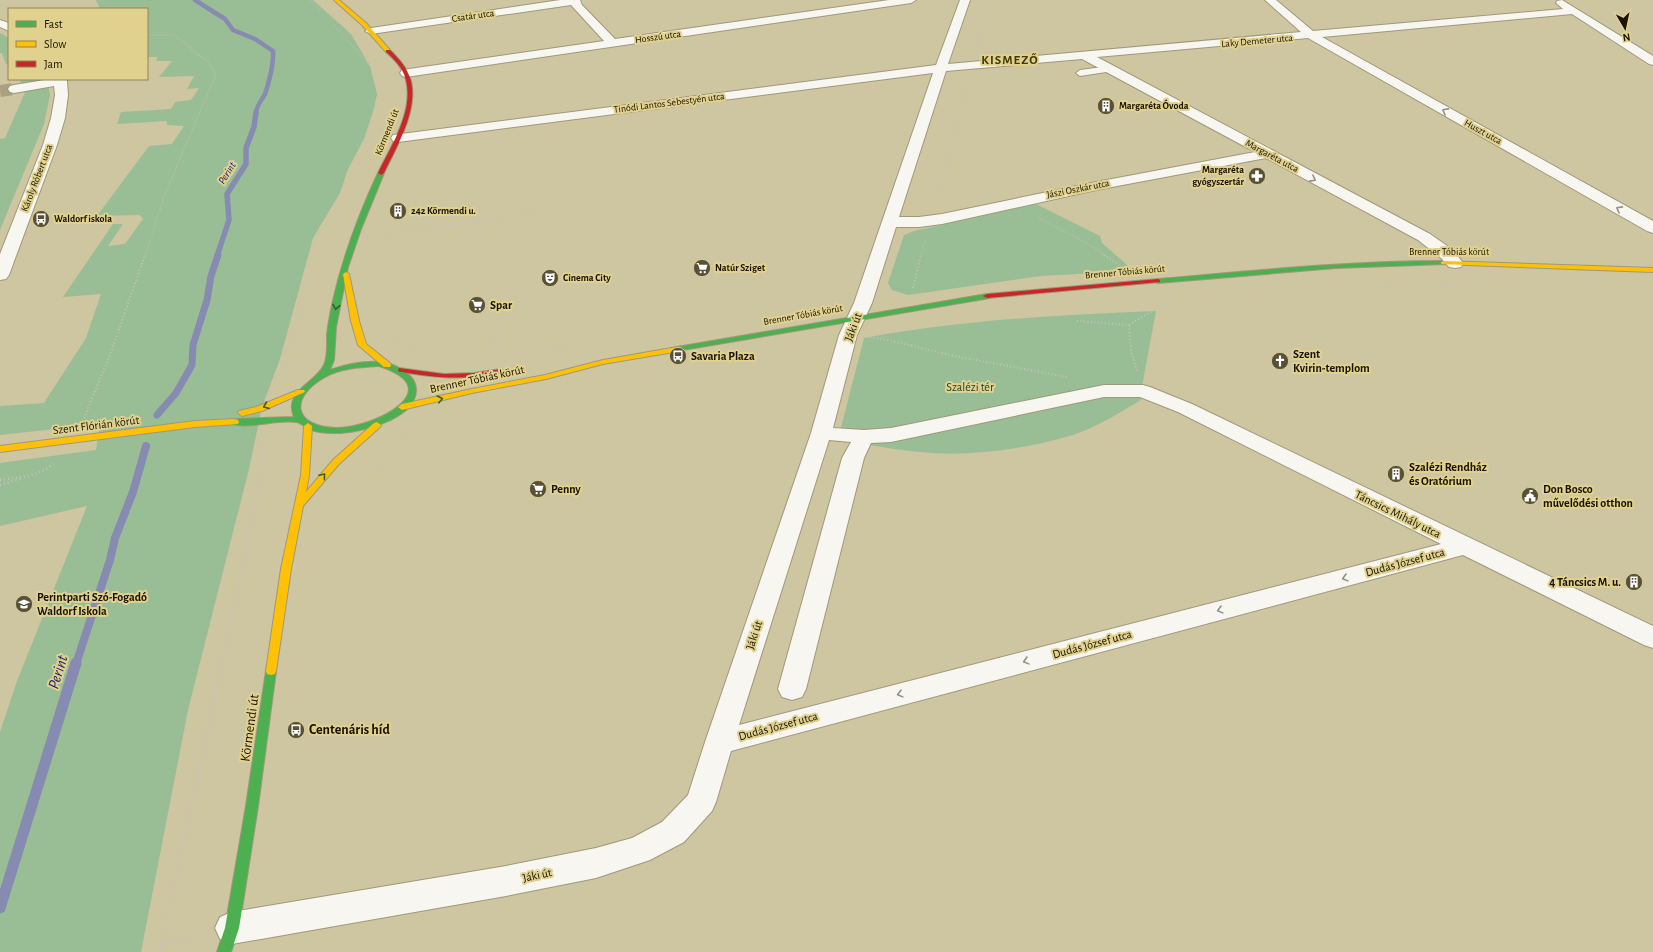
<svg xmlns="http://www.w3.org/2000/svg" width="1653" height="952" viewBox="0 0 1653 952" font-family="'Alegreya Sans',sans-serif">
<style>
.green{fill:#99bd95}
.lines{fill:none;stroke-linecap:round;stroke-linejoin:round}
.stream-far4{stroke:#878ab1;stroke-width:4.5}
.stream-far3{stroke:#878ab1;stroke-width:5.5}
.stream-far2{stroke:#878ab1;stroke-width:7}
.stream-far1{stroke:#878ab1;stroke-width:8}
.stream{stroke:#878ab1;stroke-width:11}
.street-tunnel{stroke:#aaa181;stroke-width:12;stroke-dasharray:12 6;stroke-linecap:butt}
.lane-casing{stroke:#9f987b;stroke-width:2}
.street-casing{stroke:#9f987b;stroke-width:2}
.fast-casing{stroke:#9f987b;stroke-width:2}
.slow-casing{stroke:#9f987b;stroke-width:2}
.jam-casing{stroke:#9f987b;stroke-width:2}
.path-far3{stroke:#c6c3b9;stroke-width:1.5;stroke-dasharray:0.5 1.5;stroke-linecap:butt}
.path-far2{stroke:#c6c3b9;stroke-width:2;stroke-dasharray:1 2.5;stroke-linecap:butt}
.path-far1{stroke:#c6c3b9;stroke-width:2.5;stroke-dasharray:1 3;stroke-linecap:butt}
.path{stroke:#c6c3b9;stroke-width:3.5;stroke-dasharray:1.5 4;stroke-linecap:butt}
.lane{fill:#f8f6f1;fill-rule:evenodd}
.street{fill:#f8f6f1;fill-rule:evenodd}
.fast{fill:#4caf50;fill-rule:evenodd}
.slow{fill:#ffc107;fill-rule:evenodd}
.jam{fill:#c62828;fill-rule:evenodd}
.oneway{stroke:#949085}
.oneway2{stroke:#326128}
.labels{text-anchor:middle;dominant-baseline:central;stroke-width:4;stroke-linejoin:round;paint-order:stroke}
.far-street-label{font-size:10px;fill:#191300;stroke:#e0d18f}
.far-poi-label{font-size:10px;font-weight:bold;fill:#191300;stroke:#e0d18f;text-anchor:start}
.far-water-label{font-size:11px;font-style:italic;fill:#262176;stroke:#e0d18f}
.poi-label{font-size:12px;font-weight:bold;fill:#191300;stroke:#e0d18f;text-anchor:start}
.street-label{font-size:12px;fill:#191300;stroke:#e0d18f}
.park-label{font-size:12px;fill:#1b402c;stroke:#e0d18f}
.far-district-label{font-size:13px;font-weight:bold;letter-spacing:1px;fill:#453a04;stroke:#e0d18f}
.near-street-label{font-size:14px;fill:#191300;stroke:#e0d18f}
.near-poi-label{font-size:14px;font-weight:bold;fill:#191300;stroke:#e0d18f;text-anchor:start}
.near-water-label{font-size:16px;font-style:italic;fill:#262176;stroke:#e0d18f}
</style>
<rect width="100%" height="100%" fill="#cec5a1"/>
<g class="green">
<path d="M96 0H313L351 34 370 66 377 94 374 108 365 137 348 169 340 193 313 238 280 359 262 407 249 469 188 710 141 952H0V732L17 681 87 506 0 526V463L96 450 100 424 0 435V406L44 403 86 338 101 294 63 297 113 224H123L108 246 125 244 143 219 140 215 97 216 149 146 172 144 184 126 167 125V121L117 124 121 112 171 109 175 102 191 100 199 88 187 89 194 76 159 77 172 61H156L158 57H147V9H100Z"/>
<path d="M0 33 9 38V64H6L2 53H0Z"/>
<path d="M22 79H47L50 95 44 124 0 230V139L5 138 27 88 17 89Z"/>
<path d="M1036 204 1100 236 1102 243 1134 271 1041 276 908 295 892 290 888 283 904 235 914 231Z"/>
<path d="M1156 311 1143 381 1141 400C1119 413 1097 427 1073 435 1030 448 977 456 932 453 900 451 869 445 838 439L864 338C960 320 1058 315 1156 311Z"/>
</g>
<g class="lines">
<path class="stream-far4" d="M195 0 225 19 233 30 255 39 273 51C274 62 269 83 265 94 262 100 256 106 256 113"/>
<path class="stream-far3" d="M217 256 229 220 227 194 246 164V148L254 127 256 112"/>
<path class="stream-far2" d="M157 415 176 393 192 365 193 345 207 300 211 276 218 255"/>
<path class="stream-far1" d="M76 664 110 560 115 538 133 492 146 446"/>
<path class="stream" d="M0 908 76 663"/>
<path class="street-tunnel" d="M0 91 14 89"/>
<defs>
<path id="lane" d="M1110 66 1114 69 1113 71 1080 76 1076 73 1080 70Z"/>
<g id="street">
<path d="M560 0H580L582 5 615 39 889 0H916L911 3 406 77 402 76 400 73 402 70 604 41 571 5 371 34 365 31 371 28Z"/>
<path d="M960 0H970L948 64 1301 32 1265 0H1276L1313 31 1563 9 1556 3 1557 1 1562 0 1653 56V65L1649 64 1572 14 1322 37 1653 221V233L1647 231 1308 38 1097 57 1430 234 1453 250 1463 263 1461 267 1455 268 1449 267 1441 258 1418 240 1266 158 1096 190 942 224 919 227H896L872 303 857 335 833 428 864 430 891 428 1104 385H1143L1150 387 1192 404 1653 626V648L1644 645 1463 555 731 751 716 802 712 811 684 842 650 860 596 878 506 896 232 944 220 939 215 928 220 917 232 912 506 866 596 848 632 838 662 822 688 795 705 742 811 433 839 335 854 303 933 73 398 142 393 141 391 138 393 135 936 65ZM1082 59 1255 152 1096 182 942 214 919 217H899L946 71ZM1104 397H1140L1178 412 1441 544 739 725 829 440 851 442 842 458 778 689 782 697 792 700 802 697 806 689 864 458 871 443 891 442Z"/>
<path d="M0 20 9 23V31L0 27Z"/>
<path d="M51 79H66L67 81 68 95 65 118 57 145 9 275 6 279 0 280V254L43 145 51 118 55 95 54 86 14 93 10 92 8 89 10 86 14 85Z"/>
</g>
<g id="fast">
<path d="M381 171 384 173 361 229 348 267 336 327 334 360 330 370C345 365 362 361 378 362 392 362 416 373 416 390 416 420 356 434 333 433 325 433 316 432 309 429 305 427 300 422 296 422 277 419 250 429 232 424L231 422 232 420 235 419 294 417C283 391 316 383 324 365 328 356 327 345 327 335 328 325 330 315 332 305 342 259 358 216 378 173ZM379 366C451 389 375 428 337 428 292 427 289 397 325 377 341 368 361 367 379 366Z"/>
<path d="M1443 261 1445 262V264L1336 268 1158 283 1154 281 1158 279C1253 271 1348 261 1443 261Z"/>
<path d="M987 294 991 296 990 298 677 351 673 349 677 347Z"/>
<path d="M271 667 275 668 276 671 258 806 239 928 231 952H217L225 928 246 806 266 671 267 668Z"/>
</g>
<g id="slow">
<path d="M334 0H339L366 23 390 50V52H386L362 25Z"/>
<path d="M1443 261 1653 268V272L1441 264V262Z"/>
<path d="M346 272 349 274 359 321 366 344 390 363 391 365 390 367H384L358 345 351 321 343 274Z"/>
<path d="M677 347H680L681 349 680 351 603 364 546 379 472 393 402 410 398 407 402 404 472 389 545 375 603 360Z"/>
<path d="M298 390H304L305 392 262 411 242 416 238 413 239 411 256 407Z"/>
<path d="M235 419 238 420 239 422 238 424 195 427 0 452V446L195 421Z"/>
<path d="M377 422 381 425 380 427 339 464 303 506 291 569 276 671 275 674 271 675 267 674 266 671 281 569 301 475 304 426 308 423 312 426 309 475 306 492 333 460 374 423Z"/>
</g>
<g id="jam">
<path d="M386 50H390C396 56 403 63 407 71 424 101 397 146 384 173L381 175 378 173C392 144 417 107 404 74 400 65 393 58 386 52Z"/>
<path d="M1158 279 1160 280V282L987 298 983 296 987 294Z"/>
<path d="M399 368 444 374 474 373 501 369 505 371C501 375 493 375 487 375 456 380 432 377 402 372H399L398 370Z"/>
</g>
</defs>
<use href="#lane" class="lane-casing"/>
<use href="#street" class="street-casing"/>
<use href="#fast" class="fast-casing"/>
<use href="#slow" class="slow-casing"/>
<use href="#jam" class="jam-casing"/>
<g class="path-far3">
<path d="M309 0 320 10"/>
<path d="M333 24 373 69 380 84V94L363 142 357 172"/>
<path d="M976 48 990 0"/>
<path d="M362 142 373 141"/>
<path d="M936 200 966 83"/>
<path d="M1039 218 1087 243 1106 256"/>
<path d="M479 221 481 242"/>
<path d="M385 234 587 206"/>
<path d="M145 256 165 194 215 76 214 70 209 63 174 35H147"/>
<path d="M309 256 319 232 342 205"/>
<path d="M921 256 925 240"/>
</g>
<g class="path-far2">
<path d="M1104 255 1119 265"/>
<path d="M913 288 921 255"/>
<path d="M1335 288 1464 285"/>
<path d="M1077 321 1129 325 1170 300"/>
<path d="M1129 325 1131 350 1137 372"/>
<path d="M870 337 888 340 954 356 1067 377"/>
<path d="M391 341 397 340 415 350"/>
<path d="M489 353 503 325"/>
<path d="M514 354 586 344"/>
<path d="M284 367 302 362"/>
<path d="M278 378 284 367V355L294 335 302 297 307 262 310 255"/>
<path d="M84 418 110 355 145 255"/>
<path d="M402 436 406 434"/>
</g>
<g class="path-far1">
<path d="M393 442 404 435"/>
<path d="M369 461 381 467"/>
<path d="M0 480C19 477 38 477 53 464"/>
<path d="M261 481 279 478"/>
<path d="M0 485 20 479"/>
<path d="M222 664 261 481 262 447 256 442"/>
</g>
<g class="path">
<path d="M162 944 198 936"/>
<path d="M160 952 222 663"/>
</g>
<use href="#lane" class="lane"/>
<use href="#street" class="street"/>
<use href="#fast" class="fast"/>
<use href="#slow" class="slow"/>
<use href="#jam" class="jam"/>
</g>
<defs><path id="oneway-chevron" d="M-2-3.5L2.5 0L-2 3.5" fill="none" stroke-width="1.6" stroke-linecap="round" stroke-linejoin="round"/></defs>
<g class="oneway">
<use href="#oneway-chevron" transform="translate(1445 111) rotate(-151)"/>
<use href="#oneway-chevron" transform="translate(1313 179) rotate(28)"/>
<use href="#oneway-chevron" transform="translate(1619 209) rotate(-151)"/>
<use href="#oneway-chevron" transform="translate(1345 578) rotate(165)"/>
<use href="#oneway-chevron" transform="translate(1220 610) rotate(165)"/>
<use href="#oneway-chevron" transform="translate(1026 661) rotate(165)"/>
<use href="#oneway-chevron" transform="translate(900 694) rotate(165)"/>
</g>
<g class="oneway2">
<use href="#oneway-chevron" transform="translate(336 307) rotate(100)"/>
<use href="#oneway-chevron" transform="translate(440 399) rotate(-14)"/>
<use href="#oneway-chevron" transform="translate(266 406) rotate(158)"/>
<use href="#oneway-chevron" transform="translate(323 476) rotate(-50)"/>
</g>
<defs>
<symbol id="building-disc" viewBox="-11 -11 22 22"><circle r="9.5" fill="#585138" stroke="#e0d18f"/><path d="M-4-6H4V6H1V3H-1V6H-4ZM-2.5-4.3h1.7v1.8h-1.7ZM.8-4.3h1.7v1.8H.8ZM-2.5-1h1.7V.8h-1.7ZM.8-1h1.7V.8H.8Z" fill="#fff"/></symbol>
<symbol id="pharmacy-disc" viewBox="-11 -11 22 22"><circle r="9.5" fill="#585138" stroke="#e0d18f"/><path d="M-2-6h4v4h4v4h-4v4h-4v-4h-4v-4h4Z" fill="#fff"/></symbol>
<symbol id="bus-disc" viewBox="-11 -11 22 22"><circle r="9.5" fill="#585138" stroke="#e0d18f"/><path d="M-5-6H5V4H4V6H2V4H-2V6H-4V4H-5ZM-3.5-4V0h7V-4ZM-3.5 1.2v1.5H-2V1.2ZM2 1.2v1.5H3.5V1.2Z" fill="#fff"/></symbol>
<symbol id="supermarket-disc" viewBox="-11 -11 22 22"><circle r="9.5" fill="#585138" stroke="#e0d18f"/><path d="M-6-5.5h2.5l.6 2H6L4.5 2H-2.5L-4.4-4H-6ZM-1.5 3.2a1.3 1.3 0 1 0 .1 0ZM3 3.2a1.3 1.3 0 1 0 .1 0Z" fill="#fff"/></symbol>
<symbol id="theatre-disc" viewBox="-11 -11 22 22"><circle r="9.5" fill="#585138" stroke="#e0d18f"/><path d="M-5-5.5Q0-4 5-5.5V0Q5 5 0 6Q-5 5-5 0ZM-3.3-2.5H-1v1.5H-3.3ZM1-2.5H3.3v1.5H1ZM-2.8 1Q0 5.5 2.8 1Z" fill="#fff"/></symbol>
<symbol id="church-disc" viewBox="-11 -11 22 22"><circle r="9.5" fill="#585138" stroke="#e0d18f"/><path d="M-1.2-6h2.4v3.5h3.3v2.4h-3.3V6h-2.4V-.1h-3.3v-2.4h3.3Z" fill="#fff"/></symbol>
<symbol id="civic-disc" viewBox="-11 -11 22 22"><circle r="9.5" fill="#585138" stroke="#e0d18f"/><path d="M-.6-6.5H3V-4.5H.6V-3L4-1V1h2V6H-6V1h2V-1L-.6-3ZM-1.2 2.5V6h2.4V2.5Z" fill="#fff"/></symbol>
<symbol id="school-disc" viewBox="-11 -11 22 22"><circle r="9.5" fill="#585138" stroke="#e0d18f"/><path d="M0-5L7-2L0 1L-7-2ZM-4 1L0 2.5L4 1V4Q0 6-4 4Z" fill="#fff"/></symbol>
</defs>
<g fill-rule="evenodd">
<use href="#building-disc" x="1096" y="96" width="20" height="20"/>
<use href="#pharmacy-disc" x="1247" y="166" width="20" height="20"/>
<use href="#building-disc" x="388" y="201" width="20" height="20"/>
<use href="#bus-disc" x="31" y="209" width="20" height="20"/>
<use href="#supermarket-disc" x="692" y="258" width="20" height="20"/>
<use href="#theatre-disc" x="540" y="268" width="20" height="20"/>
<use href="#supermarket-disc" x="467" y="295" width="20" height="20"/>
<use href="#bus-disc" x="668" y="346" width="20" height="20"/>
<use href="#church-disc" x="1270" y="351" width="20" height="20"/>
<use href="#building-disc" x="1386" y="464" width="20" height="20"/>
<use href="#supermarket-disc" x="528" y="479" width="20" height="20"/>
<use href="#civic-disc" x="1520" y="486" width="20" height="20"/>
<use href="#building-disc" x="1624" y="572" width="20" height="20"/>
<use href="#school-disc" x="14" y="594" width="20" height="20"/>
<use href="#bus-disc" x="286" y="720" width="20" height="20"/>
</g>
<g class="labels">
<g class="far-street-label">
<text transform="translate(473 16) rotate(-8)">Csatár utca</text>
<text transform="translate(658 37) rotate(-8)">Hosszú utca</text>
<text transform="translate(1257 41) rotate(-5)">Laky Demeter utca</text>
<text transform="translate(669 103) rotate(-7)">Tinódi Lantos Sebestyén utca</text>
<text transform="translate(387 132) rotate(-68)">Körmendi út</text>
<text transform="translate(1483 132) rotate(29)">Huszt utca</text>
<text transform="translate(1272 156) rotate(28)">Margaréta utca</text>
<text transform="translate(37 178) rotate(-69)">Károly Róbert utca</text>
<text transform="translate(1078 189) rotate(-11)">Jászi Oszkár utca</text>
<text x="1449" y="252">Brenner Tóbiás körút</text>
<text transform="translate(1125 272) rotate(-5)">Brenner Tóbiás körút</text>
<text transform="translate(803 315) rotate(-10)">Brenner Tóbiás körút</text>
</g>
<g class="far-poi-label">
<text x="1119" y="106">Margaréta Óvoda</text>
<text x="1244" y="170" text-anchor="end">Margaréta<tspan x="1244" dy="12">gyógyszertár</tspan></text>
<text x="411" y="211">242 Körmendi u.</text>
<text x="54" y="219">Waldorf iskola</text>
<text x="715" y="268">Natúr Sziget</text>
<text x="563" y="278">Cinema City</text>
</g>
<g class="far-water-label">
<text transform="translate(227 173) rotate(-58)">Perint</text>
</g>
<g class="poi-label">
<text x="490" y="305">Spar</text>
<text x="1293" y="354">Szent<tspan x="1293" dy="14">Kvirin-templom</tspan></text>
<text x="691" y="356">Savaria Plaza</text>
<text x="1409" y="467">Szalézi Rendház<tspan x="1409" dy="14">és Oratórium</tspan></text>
<text x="551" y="489">Penny</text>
<text x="1543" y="489">Don Bosco<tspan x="1543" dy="14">művelődési otthon</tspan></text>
<text x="1621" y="582" text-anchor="end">4 Táncsics M. u.</text>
<text x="37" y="597">Perintparti Szó-Fogadó<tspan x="37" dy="14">Waldorf Iskola</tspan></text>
</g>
<g class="street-label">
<text transform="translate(853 327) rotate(-69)">Jáki út</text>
<text transform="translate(477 379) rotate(-12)">Brenner Tóbiás körút</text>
<text transform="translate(96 425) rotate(-7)">Szent Flórián körút</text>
<text transform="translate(1398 514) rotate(26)">Táncsics Mihály utca</text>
<text transform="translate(1405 562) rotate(-15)">Dudás József utca</text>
<text transform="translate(754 635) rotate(-72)">Jáki út</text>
<text transform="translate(1092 644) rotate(-15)">Dudás József utca</text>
<text transform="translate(778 726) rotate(-15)">Dudás József utca</text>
<text transform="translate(537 875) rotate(-12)">Jáki út</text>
</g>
<g class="park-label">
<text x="970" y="387">Szalézi tér</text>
</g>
<g class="far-district-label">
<text x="1010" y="60">KISMEZŐ</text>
</g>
<g class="near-street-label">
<text transform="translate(250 728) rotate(-82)">Körmendi út</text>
</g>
<g class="near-poi-label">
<text x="309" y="730">Centenáris híd</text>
</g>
<g class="near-water-label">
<text transform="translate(58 672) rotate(-73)">Perint</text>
</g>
</g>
<rect x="8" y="8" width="140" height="72" fill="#e0d18f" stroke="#908556"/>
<rect x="16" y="21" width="20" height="6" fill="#4caf50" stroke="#908556"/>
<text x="44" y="28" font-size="12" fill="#191300">Fast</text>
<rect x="16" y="41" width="20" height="6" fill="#ffc107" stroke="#908556"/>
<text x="44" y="48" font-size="12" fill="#191300">Slow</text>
<rect x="16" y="61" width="20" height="6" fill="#c62828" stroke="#908556"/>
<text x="44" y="68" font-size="12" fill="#191300">Jam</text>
<g transform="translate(1625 28) rotate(171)" stroke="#e0d18f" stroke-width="3" paint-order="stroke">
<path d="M0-3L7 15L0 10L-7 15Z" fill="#191300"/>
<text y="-6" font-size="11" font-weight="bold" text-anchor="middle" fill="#191300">N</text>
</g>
</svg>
